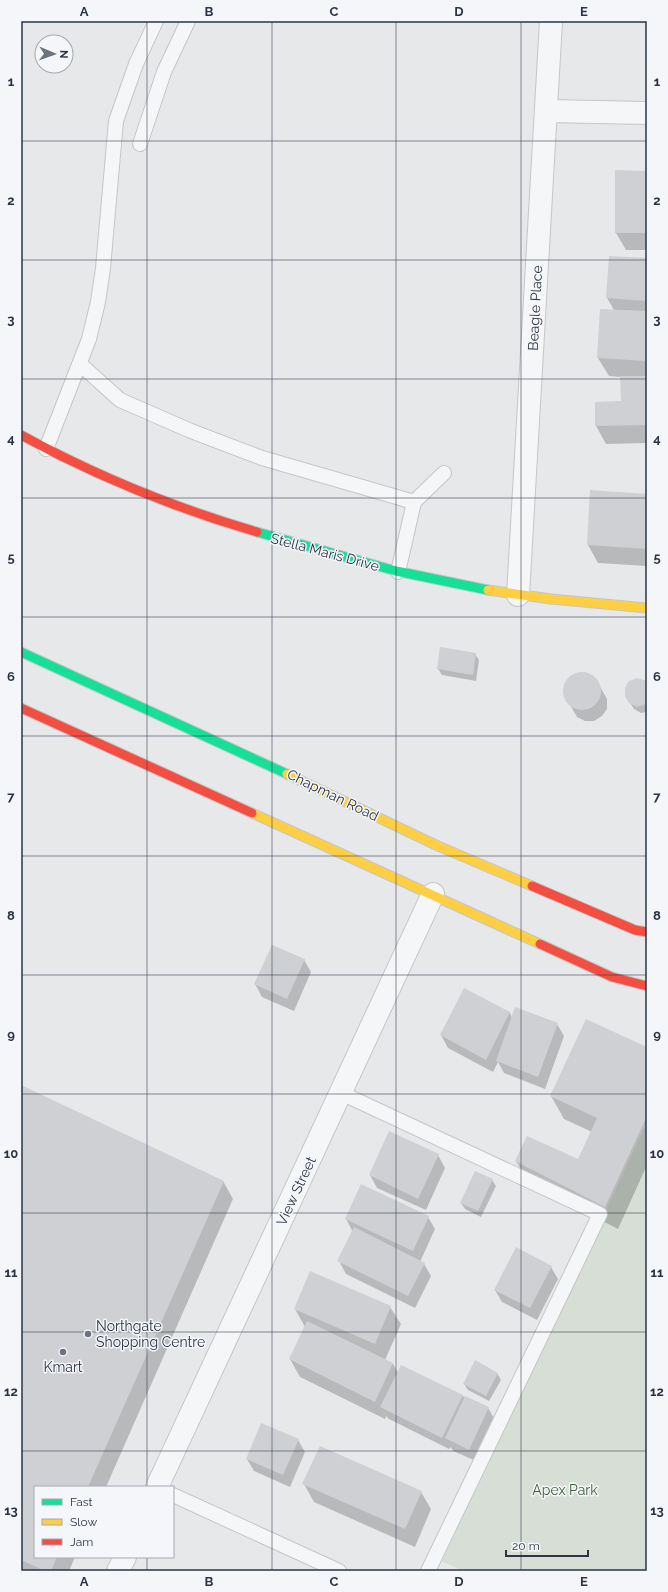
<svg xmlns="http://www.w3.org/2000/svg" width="668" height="1592" viewBox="0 0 668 1592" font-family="Raleway,sans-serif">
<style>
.green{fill:#d6ded6}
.shadow{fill:#0003}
.building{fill:#ced0d3}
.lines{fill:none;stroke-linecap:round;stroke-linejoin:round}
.lane-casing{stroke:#c4c6c8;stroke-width:16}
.street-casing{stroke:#c4c6c8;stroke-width:24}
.fast-casing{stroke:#c4c6c8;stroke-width:11}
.slow-casing{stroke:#c4c6c8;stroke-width:11}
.jam-casing{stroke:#c4c6c8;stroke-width:11}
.lane{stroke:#f5f6f7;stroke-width:14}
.street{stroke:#f5f6f7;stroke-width:22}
.fast{stroke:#16e098;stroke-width:9}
.slow{stroke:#ffcf43;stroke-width:9}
.jam{stroke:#f24e42;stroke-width:9}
.grid{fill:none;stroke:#2b3445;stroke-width:1;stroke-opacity:0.55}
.poi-dot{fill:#6c737f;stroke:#f4f6f9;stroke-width:1.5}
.labels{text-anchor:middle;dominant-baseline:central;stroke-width:3;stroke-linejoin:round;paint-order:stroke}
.street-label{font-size:14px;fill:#2b3445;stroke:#f4f6f9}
.poi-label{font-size:14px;fill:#2b3445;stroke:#f4f6f9;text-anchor:start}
.park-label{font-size:14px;fill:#3f6138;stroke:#f4f6f9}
.neatline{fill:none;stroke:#2b3445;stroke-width:1.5}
.grid-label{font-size:13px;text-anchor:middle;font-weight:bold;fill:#2b3445}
</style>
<rect width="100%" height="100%" fill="#e6e8ea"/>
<path class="green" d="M647 1122V1571H463L442 1561Z"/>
<g class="shadow">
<path d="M647 172V250H626L616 233Z"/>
<path d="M647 259V443L606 444 596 426V403L622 402 621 377 609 376 598 358 601 310H614L607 298Z"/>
<path d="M647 495V566L598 563 588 545Z"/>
<path d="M475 654 479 660 476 681 442 675 438 669Z"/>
<path d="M578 673H587L595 678 607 699V709L602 716 594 721H585L577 717 565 696V686L570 678Z"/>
<path d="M637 679 647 682V712L641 713 634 709 626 696Z"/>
<path d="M304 960 311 972 294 1011 262 997 255 984Z"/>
<path d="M465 990 510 1013 512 1018 557 1024 564 1036 545 1089 504 1073 498 1062 493 1072 448 1048 441 1035Z"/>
<path d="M647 1048V1165L618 1229 529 1183 516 1161 579 1160 592 1132 564 1119 551 1096Z"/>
<path d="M21 1086 223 1181 233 1199 106 1487H35V1557H75L69 1571H21Z"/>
<path d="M438 1155 445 1168 426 1210 377 1188 370 1175Z"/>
<path d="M492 1180 496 1186 481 1217 465 1209 461 1203Z"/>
<path d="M428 1217 435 1229 420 1262 424 1264 431 1276 415 1308 346 1274 339 1261 353 1232 346 1219Z"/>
<path d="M551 1267 558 1279 537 1320 502 1302 495 1290Z"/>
<path d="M390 1307 401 1324 385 1360 393 1364 398 1373 402 1366 463 1396 465 1399 488 1408 495 1420 476 1461 453 1451 451 1447 449 1449 389 1419 386 1416 385 1419 300 1377 290 1359 305 1327 295 1309Z"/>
<path d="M497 1373 501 1380 489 1401 468 1390 464 1384Z"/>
<path d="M298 1440 305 1452 290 1487 254 1471 247 1459Z"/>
<path d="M304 1484 421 1492 431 1509 415 1547 314 1502Z"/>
</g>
<g class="building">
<path d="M615 170 647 171V233H615Z"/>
<path d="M609 256 647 258V301L606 298Z"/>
<path d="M600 309 647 311V361L597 358Z"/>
<path d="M620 376H647V425L595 426V402L621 401Z"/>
<path d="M590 490 647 494V549L587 545Z"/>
<path d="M440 647 476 653 473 675 437 669Z"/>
<circle cx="582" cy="691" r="19"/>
<path d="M637 678 647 681V704L637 707 629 703 625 696V688L629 681Z"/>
<path d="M272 945 305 959 287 999 254 984Z"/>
<path d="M464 988 510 1012 486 1060 440 1035Z"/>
<path d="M515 1007 558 1023 538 1077 496 1061Z"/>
<path d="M586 1019 647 1047V1116L605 1207 515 1161 527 1136 578 1159 597 1118 550 1096Z"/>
<path d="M21 1085 224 1181 88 1487H35V1557H57L51 1571H45L21 1560Z"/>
<path d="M389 1131 439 1154 418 1199 369 1175Z"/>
<path d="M475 1171 493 1179 478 1211 460 1203Z"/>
<path d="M361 1184 429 1216 413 1251 345 1219Z"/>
<path d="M354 1227 425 1263 408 1296 337 1261Z"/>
<path d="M516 1247 552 1266 530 1308 494 1290Z"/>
<path d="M310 1271 391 1306 375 1344 294 1309Z"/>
<path d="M307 1321 393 1363 375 1402 289 1359Z"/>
<path d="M475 1360 498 1373 486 1396 463 1384Z"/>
<path d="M401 1365 463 1395 442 1438 380 1407Z"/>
<path d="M465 1396 489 1407 469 1450 445 1438Z"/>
<path d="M261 1423 299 1439 283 1475 246 1459Z"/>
<path d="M320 1446 422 1491 405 1529 302 1484Z"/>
</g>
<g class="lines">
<defs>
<g id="lane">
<path d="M140 144 164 72 188 21"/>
<path d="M80 364 120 400 191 431 262 458 414 502"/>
<path d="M46 449 89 339 98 302 103 268 116 121 136 64 156 21"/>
<path d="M398 572 414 502 444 473"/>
<path d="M341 1093 600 1214 428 1571"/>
<path d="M173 1495 339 1571"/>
</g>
<g id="street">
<path d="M546 111 647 113"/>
<path d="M518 595 551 21"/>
<path d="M157 1487 433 894"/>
<path d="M118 1571 125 1557"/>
</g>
<g id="fast">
<path d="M257 532 396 571 488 590"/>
<path d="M21 652 287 774"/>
</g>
<g id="slow">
<path d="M488 590 551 599 647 608"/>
<path d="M287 774 438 846 532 886"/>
<path d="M252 813 540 944"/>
</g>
<g id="jam">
<path d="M21 435C96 476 175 508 257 532"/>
<path d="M21 708 252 813"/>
<path d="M532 886 635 930 647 932"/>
<path d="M540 944 612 977 647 986"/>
</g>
</defs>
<use href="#lane" class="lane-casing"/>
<use href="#street" class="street-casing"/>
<use href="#fast" class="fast-casing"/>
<use href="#slow" class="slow-casing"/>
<use href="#jam" class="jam-casing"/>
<use href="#lane" class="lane"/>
<use href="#street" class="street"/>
<use href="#fast" class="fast"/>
<use href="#slow" class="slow"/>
<use href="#jam" class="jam"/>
</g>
<path class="grid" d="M147 21V1487M272 21V1571M396 21V1571M521 21V1571M21 141H647M21 260H647M21 379H647M21 498H647M21 617H647M21 736H647M21 856H647M21 975H647M21 1094H647M21 1213H647M21 1332H647M21 1451H647M147 1557V1571"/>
<g class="poi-dot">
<circle cx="88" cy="1334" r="4"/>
<circle cx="63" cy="1352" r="4"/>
</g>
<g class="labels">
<g class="street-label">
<text transform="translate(535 308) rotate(-87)">Beagle Place</text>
<text transform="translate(325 552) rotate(15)">Stella Maris Drive</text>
<text transform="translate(333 795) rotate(26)">Chapman Road</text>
<text transform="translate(296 1191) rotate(-65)">View Street</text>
</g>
<g class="poi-label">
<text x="96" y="1326">Northgate<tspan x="96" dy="16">Shopping Centre</tspan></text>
<text x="63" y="1367" text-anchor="middle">Kmart</text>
</g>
<g class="park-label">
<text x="565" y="1490">Apex Park</text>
</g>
</g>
<rect width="668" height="1592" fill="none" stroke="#f4f6f9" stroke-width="44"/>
<rect x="34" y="1486" width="140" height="72" fill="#f4f6f9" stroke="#a4a8b1"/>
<rect x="42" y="1499" width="20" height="6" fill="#16e098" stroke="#a4a8b1"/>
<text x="70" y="1506" font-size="12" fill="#2b3445">Fast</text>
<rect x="42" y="1519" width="20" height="6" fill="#ffcf43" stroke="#a4a8b1"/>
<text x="70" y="1526" font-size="12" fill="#2b3445">Slow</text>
<rect x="42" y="1539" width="20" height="6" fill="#f24e42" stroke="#a4a8b1"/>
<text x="70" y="1546" font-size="12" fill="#2b3445">Jam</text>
<g transform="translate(54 54) rotate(92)"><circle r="19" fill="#f4f6f9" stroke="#a4a8b1"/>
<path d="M0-3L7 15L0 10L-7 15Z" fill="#6c737f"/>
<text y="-6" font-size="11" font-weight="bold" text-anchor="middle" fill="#2b3445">N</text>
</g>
<path d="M506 1550v6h82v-6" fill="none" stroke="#2b3445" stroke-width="2"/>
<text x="512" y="1550" font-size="12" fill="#2b3445" stroke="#f4f6f9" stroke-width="3" paint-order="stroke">20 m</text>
<rect x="22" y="22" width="624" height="1548" class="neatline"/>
<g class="grid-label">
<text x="84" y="16">A</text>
<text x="209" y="16">B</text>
<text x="334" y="16">C</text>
<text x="459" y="16">D</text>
<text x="584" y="16">E</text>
<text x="11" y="86">1</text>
<text x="657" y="86">1</text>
<text x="11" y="205">2</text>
<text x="657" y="205">2</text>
<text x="11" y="324">3</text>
<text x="657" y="324">3</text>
<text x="11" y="443">4</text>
<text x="657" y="443">4</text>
<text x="11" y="562">5</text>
<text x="657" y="562">5</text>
<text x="11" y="681">6</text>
<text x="657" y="681">6</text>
<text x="11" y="801">7</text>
<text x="657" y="801">7</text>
<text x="11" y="920">8</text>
<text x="657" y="920">8</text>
<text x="11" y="1039">9</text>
<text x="657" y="1039">9</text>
<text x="11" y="1158">10</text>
<text x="657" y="1158">10</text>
<text x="11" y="1277">11</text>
<text x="657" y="1277">11</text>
<text x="11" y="1396">12</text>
<text x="657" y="1396">12</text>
<text x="11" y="1515">13</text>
<text x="657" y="1515">13</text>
<text x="84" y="1586">A</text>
<text x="209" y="1586">B</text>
<text x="334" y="1586">C</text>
<text x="459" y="1586">D</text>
<text x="584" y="1586">E</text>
</g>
</svg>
